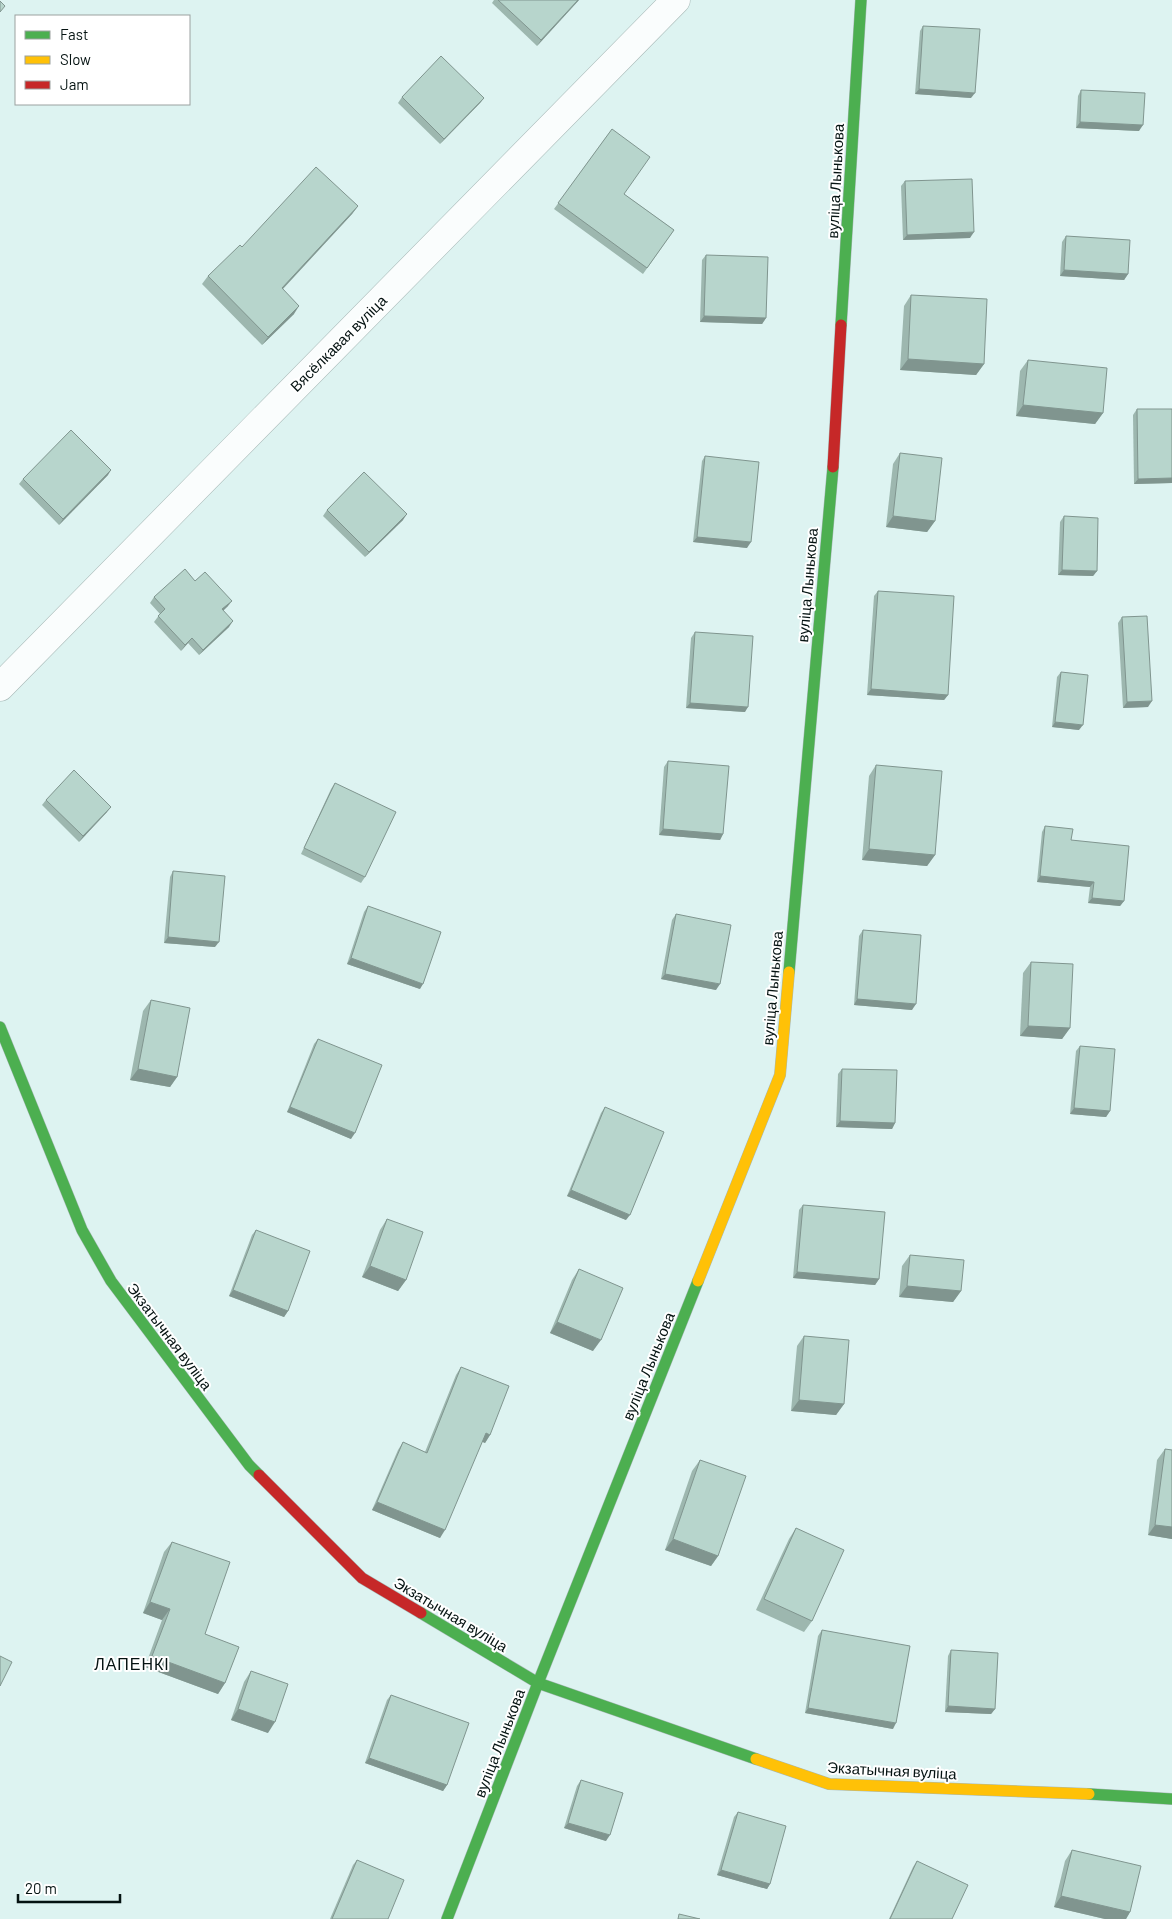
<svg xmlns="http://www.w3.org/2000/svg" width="1172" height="1919" viewBox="0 0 1172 1919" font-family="Barlow,sans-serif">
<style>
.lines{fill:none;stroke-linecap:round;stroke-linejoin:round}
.street-casing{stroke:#a7b8b6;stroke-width:29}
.fast-casing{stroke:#a7b8b6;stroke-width:12}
.slow-casing{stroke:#a7b8b6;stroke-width:12}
.jam-casing{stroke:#a7b8b6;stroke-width:12}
.street{stroke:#fafdfd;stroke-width:28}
.fast{stroke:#4caf50;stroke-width:11}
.slow{stroke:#ffc107;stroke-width:11}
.jam{stroke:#c62828;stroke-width:11}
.wall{fill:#9db7af}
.shaded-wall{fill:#80958f}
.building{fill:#b7d5cc;stroke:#80958f}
.labels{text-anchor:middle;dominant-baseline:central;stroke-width:4;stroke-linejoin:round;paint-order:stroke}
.street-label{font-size:15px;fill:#051312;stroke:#fff}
.neighbourhood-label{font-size:16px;letter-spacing:1px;fill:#051312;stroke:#fff}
</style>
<rect width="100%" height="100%" fill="#ddf3f1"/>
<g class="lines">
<defs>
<path id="street" d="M0 687 676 0"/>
<g id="fast">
<path d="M841 325 861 0"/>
<path d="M789 972 833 467"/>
<path d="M0 1027 82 1230 111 1281 249 1465 259 1475"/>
<path d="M421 1613 538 1683 756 1759"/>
<path d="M1089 1794 1172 1799"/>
<path d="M447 1919 538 1683 698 1281"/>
</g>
<g id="slow">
<path d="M698 1281 780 1075 789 972"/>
<path d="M756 1759 829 1784 1089 1794"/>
</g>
<g id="jam">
<path d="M833 467 841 325"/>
<path d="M259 1475 362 1578 421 1613"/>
</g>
</defs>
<use href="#street" class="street-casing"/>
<use href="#fast" class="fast-casing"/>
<use href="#slow" class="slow-casing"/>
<use href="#jam" class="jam-casing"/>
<use href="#street" class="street"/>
<use href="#fast" class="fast"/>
<use href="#slow" class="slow"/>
<use href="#jam" class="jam"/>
</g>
<g class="wall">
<path d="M494 0H579L537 46 492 3Z"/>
<path d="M923 26 971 98 915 94 920 31Z"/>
<path d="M1081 90 1139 131 1076 128 1078 96Z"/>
<path d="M402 97 484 98 480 103 440 144 398 103Z"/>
<path d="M612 129 624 194 674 230 643 274 554 209Z"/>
<path d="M905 181 970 238 903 240 901 186Z"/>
<path d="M358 206 352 214 283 289 294 314 262 345 202 284 208 276 242 247Z"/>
<path d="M1066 236 1128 274 1124 280 1060 276 1062 242Z"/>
<path d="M706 255 766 318 762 324 700 322 702 260Z"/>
<path d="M911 295 984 364 976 375 900 370 904 306Z"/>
<path d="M1028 360 1103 413 1095 424 1016 416 1020 371Z"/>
<path d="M1137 409H1172V483L1134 484 1133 415Z"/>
<path d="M900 453 935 521 927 532 886 527 893 464Z"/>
<path d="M705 456 747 548 693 542 702 461Z"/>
<path d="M108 475 59 525 19 484 23 479Z"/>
<path d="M327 510 403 520 365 557 323 516Z"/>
<path d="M1064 516 1097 571 1093 576 1058 575 1060 522Z"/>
<path d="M195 581 228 606 223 610 229 627 199 655 188 643 181 651 154 622 160 614 150 603 154 597Z"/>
<path d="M878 591 948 695 944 700 867 695 874 596Z"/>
<path d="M1122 617 1148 707 1123 708 1118 623Z"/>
<path d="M695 632 745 712 686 708 691 638Z"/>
<path d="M1061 672 1079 730 1052 727 1057 677Z"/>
<path d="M668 761 723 834 720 840 659 835 664 767Z"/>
<path d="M876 765 935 855 927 866 862 860 869 776Z"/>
<path d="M335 783 365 877 361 883 301 854 331 789Z"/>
<path d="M46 800 107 812 79 842 42 805Z"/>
<path d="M1045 826 1124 901 1120 906 1088 903 1090 887 1037 882 1042 832Z"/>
<path d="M173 871 215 947 164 943 170 877Z"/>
<path d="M368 906 420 989 347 964 364 912Z"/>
<path d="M676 914 716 990 661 979 672 920Z"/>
<path d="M863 930 912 1010 854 1005 859 936Z"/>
<path d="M1031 962 1070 1028 1062 1039 1020 1036 1023 973Z"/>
<path d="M151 1000 177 1077 170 1087 130 1080 143 1011Z"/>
<path d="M318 1039 351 1139 287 1112 314 1044Z"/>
<path d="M1080 1046 1110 1111 1106 1117 1070 1114 1076 1051Z"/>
<path d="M842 1069 895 1123 892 1129 836 1127 838 1074Z"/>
<path d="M605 1107 626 1220 567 1196 601 1113Z"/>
<path d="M803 1205 879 1279 875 1285 793 1278 799 1210Z"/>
<path d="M387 1219 406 1280 398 1291 362 1277 380 1230Z"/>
<path d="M256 1230 288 1311 284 1317 229 1296 252 1235Z"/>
<path d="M910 1255 961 1291 953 1302 899 1297 902 1266Z"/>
<path d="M579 1269 593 1351 550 1333 572 1280Z"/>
<path d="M804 1336 844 1404 836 1415 791 1411 797 1346Z"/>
<path d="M461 1367 490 1435 485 1443 482 1441 440 1538 372 1510 398 1450 403 1442 425 1452 456 1375Z"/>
<path d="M1165 1449 1172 1450V1539L1148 1535 1157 1460Z"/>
<path d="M700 1460 718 1556 711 1566 665 1550 692 1471Z"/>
<path d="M796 1528 812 1621 804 1632 756 1610 789 1539Z"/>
<path d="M172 1542 205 1634 225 1683 218 1694 145 1667 162 1620 143 1613 164 1552Z"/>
<path d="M822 1630 893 1729 805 1713 818 1636Z"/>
<path d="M951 1650 995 1709 991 1714 945 1712 948 1656Z"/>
<path d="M251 1671 268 1733 231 1720 244 1682Z"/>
<path d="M391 1695 447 1785 443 1791 365 1763 387 1700Z"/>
<path d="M581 1780 606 1841 564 1828 577 1786Z"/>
<path d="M738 1812 770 1884 767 1889 717 1875 734 1817Z"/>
<path d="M1072 1850 1130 1912 1126 1919H1105L1054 1907 1065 1861Z"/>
<path d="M357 1860 388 1919H330L353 1865Z"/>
<path d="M917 1861 952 1919H889L913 1867Z"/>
</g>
<g class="shaded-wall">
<path d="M578 0H579L537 46 541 40Z"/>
<path d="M919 89 975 93 971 98 915 94Z"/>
<path d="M484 98 480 103 440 144 444 139Z"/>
<path d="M1080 122 1143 125 1139 131 1076 128Z"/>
<path d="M358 206 352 214 276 296 282 288Z"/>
<path d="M974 232 970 238 903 240 907 235Z"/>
<path d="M1064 270 1128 274 1124 280 1060 276Z"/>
<path d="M299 306 294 314 262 345 268 337Z"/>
<path d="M704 316 766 318 762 324 700 322Z"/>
<path d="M908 359 984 364 976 375 900 370Z"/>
<path d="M1023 405 1103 413 1095 424 1016 416Z"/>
<path d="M111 470 108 475 59 525 63 519Z"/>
<path d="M1172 478V483L1134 484 1138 479Z"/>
<path d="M407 514 403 520 365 557 369 552Z"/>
<path d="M893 516 935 521 927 532 886 527Z"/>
<path d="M697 537 751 542 747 548 693 542Z"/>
<path d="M1062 570 1097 571 1093 576 1058 575Z"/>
<path d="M232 601 228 606 219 615 222 609Z"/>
<path d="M233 621 229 627 199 655 203 650Z"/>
<path d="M192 638 188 643 181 651 185 645Z"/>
<path d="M871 689 948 695 944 700 867 695Z"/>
<path d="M1152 701 1148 707 1123 708 1127 702Z"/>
<path d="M690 703 748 707 745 712 686 708Z"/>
<path d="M1055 722 1083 725 1079 730 1052 727Z"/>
<path d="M111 807 107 812 79 842 83 836Z"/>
<path d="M663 829 723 834 720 840 659 835Z"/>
<path d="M869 849 935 855 927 866 862 860Z"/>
<path d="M1040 876 1094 882 1090 887 1037 882Z"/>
<path d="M1092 898 1124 901 1120 906 1088 903Z"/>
<path d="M168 937 219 942 215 947 164 943Z"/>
<path d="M351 958 423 984 420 989 347 964Z"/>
<path d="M665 974 720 984 716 990 661 979Z"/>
<path d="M857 999 916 1004 912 1010 854 1005Z"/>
<path d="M1028 1026 1070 1028 1062 1039 1020 1036Z"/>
<path d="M138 1069 177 1077 170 1087 130 1080Z"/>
<path d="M290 1107 355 1133 351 1139 287 1112Z"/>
<path d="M1074 1108 1110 1111 1106 1117 1070 1114Z"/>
<path d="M840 1121 895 1123 892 1129 836 1127Z"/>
<path d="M571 1190 630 1215 626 1220 567 1196Z"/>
<path d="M370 1266 406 1280 398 1291 362 1277Z"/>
<path d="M797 1272 879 1279 875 1285 793 1278Z"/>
<path d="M907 1286 961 1291 953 1302 899 1297Z"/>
<path d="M233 1290 288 1311 284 1317 229 1296Z"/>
<path d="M557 1322 601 1340 593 1351 550 1333Z"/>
<path d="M799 1400 844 1404 836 1415 791 1411Z"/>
<path d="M486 1433 490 1435 485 1443 480 1441Z"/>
<path d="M377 1502 445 1530 440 1538 372 1510Z"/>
<path d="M1155 1525 1172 1527V1539L1148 1535Z"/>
<path d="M673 1539 718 1556 711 1566 665 1550Z"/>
<path d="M150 1602 170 1609 162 1620 143 1613Z"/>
<path d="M152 1656 225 1683 218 1694 145 1667Z"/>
<path d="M948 1706 995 1709 991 1714 945 1712Z"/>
<path d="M808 1708 896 1723 893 1729 805 1713Z"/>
<path d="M238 1709 275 1722 268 1733 231 1720Z"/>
<path d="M369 1758 447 1785 443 1791 365 1763Z"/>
<path d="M568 1823 610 1835 606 1841 564 1828Z"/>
<path d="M721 1870 770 1884 767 1889 717 1875Z"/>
<path d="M1061 1896 1130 1912 1126 1919H1105L1054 1907Z"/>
</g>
<g class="building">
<path d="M498 0H578L541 40Z"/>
<path d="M0 1 5 6 0 12Z"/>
<path d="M923 26 980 29 975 93 919 89Z"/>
<path d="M441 56 484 98 444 139 402 97Z"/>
<path d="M1081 90 1145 93 1143 125 1080 122Z"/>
<path d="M612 129 650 157 624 194 674 230 647 268 558 203Z"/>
<path d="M316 167 358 206 282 288 299 306 268 337 208 276 240 245 242 247Z"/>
<path d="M972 179 974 232 907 235 905 181Z"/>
<path d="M1066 236 1130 240 1128 274 1064 270Z"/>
<path d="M706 255 768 257 766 318 704 316Z"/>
<path d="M911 295 987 299 984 364 908 359Z"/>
<path d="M1028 360 1107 368 1103 413 1023 405Z"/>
<path d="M1137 409H1172V478L1138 479Z"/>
<path d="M71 430 111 470 63 519 23 479Z"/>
<path d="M900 453 942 458 935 521 893 516Z"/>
<path d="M705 456 759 462 751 542 697 537Z"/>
<path d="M364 472 407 514 369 552 327 510Z"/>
<path d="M1064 516 1098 518 1097 571 1062 570Z"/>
<path d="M185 569 195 581 205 572 232 601 222 609 233 621 203 650 192 638 185 645 158 616 165 609 154 597Z"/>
<path d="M878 591 954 596 948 695 871 689Z"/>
<path d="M1147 616 1152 701 1127 702 1122 617Z"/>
<path d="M695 632 753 636 748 707 690 703Z"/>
<path d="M1061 672 1088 675 1083 725 1055 722Z"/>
<path d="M668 761 729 766 723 834 663 829Z"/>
<path d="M876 765 942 771 935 855 869 849Z"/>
<path d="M74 770 111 807 83 836 46 800Z"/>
<path d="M335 783 396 812 365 877 304 848Z"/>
<path d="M1045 826 1073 829 1071 840 1129 846 1124 901 1092 898 1094 882 1040 876Z"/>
<path d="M173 871 225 876 219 942 168 937Z"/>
<path d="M368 906 441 932 423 984 351 958Z"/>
<path d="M676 914 731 925 720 984 665 974Z"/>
<path d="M863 930 921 935 916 1004 857 999Z"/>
<path d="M1031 962 1073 964 1070 1028 1028 1026Z"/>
<path d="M151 1000 190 1008 177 1077 138 1069Z"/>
<path d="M318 1039 382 1065 355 1133 290 1107Z"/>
<path d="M1080 1046 1115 1049 1110 1111 1074 1108Z"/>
<path d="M842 1069 897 1070 895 1123 840 1121Z"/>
<path d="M605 1107 664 1132 630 1215 571 1190Z"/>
<path d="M803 1205 885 1212 879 1279 797 1272Z"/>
<path d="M387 1219 423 1232 406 1280 370 1266Z"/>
<path d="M256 1230 310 1251 288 1311 233 1290Z"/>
<path d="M910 1255 964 1260 961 1291 907 1286Z"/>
<path d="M579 1269 623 1288 601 1340 557 1322Z"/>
<path d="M804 1336 849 1340 844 1404 799 1400Z"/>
<path d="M461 1367 509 1386 490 1435 486 1433 445 1530 377 1502 403 1442 427 1453Z"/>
<path d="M1165 1449 1172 1450V1527L1155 1525Z"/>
<path d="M700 1460 746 1476 718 1556 673 1539Z"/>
<path d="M796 1528 844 1550 812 1621 764 1599Z"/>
<path d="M172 1542 230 1562 205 1634 239 1647 225 1683 152 1656 170 1609 150 1602Z"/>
<path d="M822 1630 910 1646 896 1723 808 1708Z"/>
<path d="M951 1650 998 1653 995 1709 948 1706Z"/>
<path d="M0 1656 12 1662 0 1686Z"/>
<path d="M251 1671 288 1684 275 1722 238 1709Z"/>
<path d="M391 1695 469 1723 447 1785 369 1758Z"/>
<path d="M581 1780 623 1793 610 1835 568 1823Z"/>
<path d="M738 1812 786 1826 770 1884 721 1870Z"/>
<path d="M1072 1850 1141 1866 1130 1912 1061 1896Z"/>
<path d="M357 1860 404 1880 388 1919H332Z"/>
<path d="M917 1861 968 1885 952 1919H890Z"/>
<path d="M679 1914 700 1919H678Z"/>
</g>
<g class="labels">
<g class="street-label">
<text transform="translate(835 181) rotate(-87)">вуліца Лынькова</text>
<text transform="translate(338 343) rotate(-45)">Вясёлкавая вуліца</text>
<text transform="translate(807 585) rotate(-85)">вуліца Лынькова</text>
<text transform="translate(772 988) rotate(-85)">вуліца Лынькова</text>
<text transform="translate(170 1336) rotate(53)">Экзатычная вуліца</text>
<text transform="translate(648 1366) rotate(-68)">вуліца Лынькова</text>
<text transform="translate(451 1614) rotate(31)">Экзатычная вуліца</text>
<text transform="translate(499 1743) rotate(-69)">вуліца Лынькова</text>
<text transform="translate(892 1770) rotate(3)">Экзатычная вуліца</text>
</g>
<g class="neighbourhood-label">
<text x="132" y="1663">ЛАПЕНКІ</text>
</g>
</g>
<rect x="15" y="15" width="175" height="90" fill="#ffffff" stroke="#9ba1a0"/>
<rect x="25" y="31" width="25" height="8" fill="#4caf50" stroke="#9ba1a0"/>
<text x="60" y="40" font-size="15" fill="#051312">Fast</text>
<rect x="25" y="56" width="25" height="8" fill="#ffc107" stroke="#9ba1a0"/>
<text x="60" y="65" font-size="15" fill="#051312">Slow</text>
<rect x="25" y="81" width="25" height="8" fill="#c62828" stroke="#9ba1a0"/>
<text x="60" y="90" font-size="15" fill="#051312">Jam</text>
<path d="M18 1894v8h102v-8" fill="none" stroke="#051312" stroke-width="2.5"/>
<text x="25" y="1894" font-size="15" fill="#051312" stroke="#ffffff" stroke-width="4" paint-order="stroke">20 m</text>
</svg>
